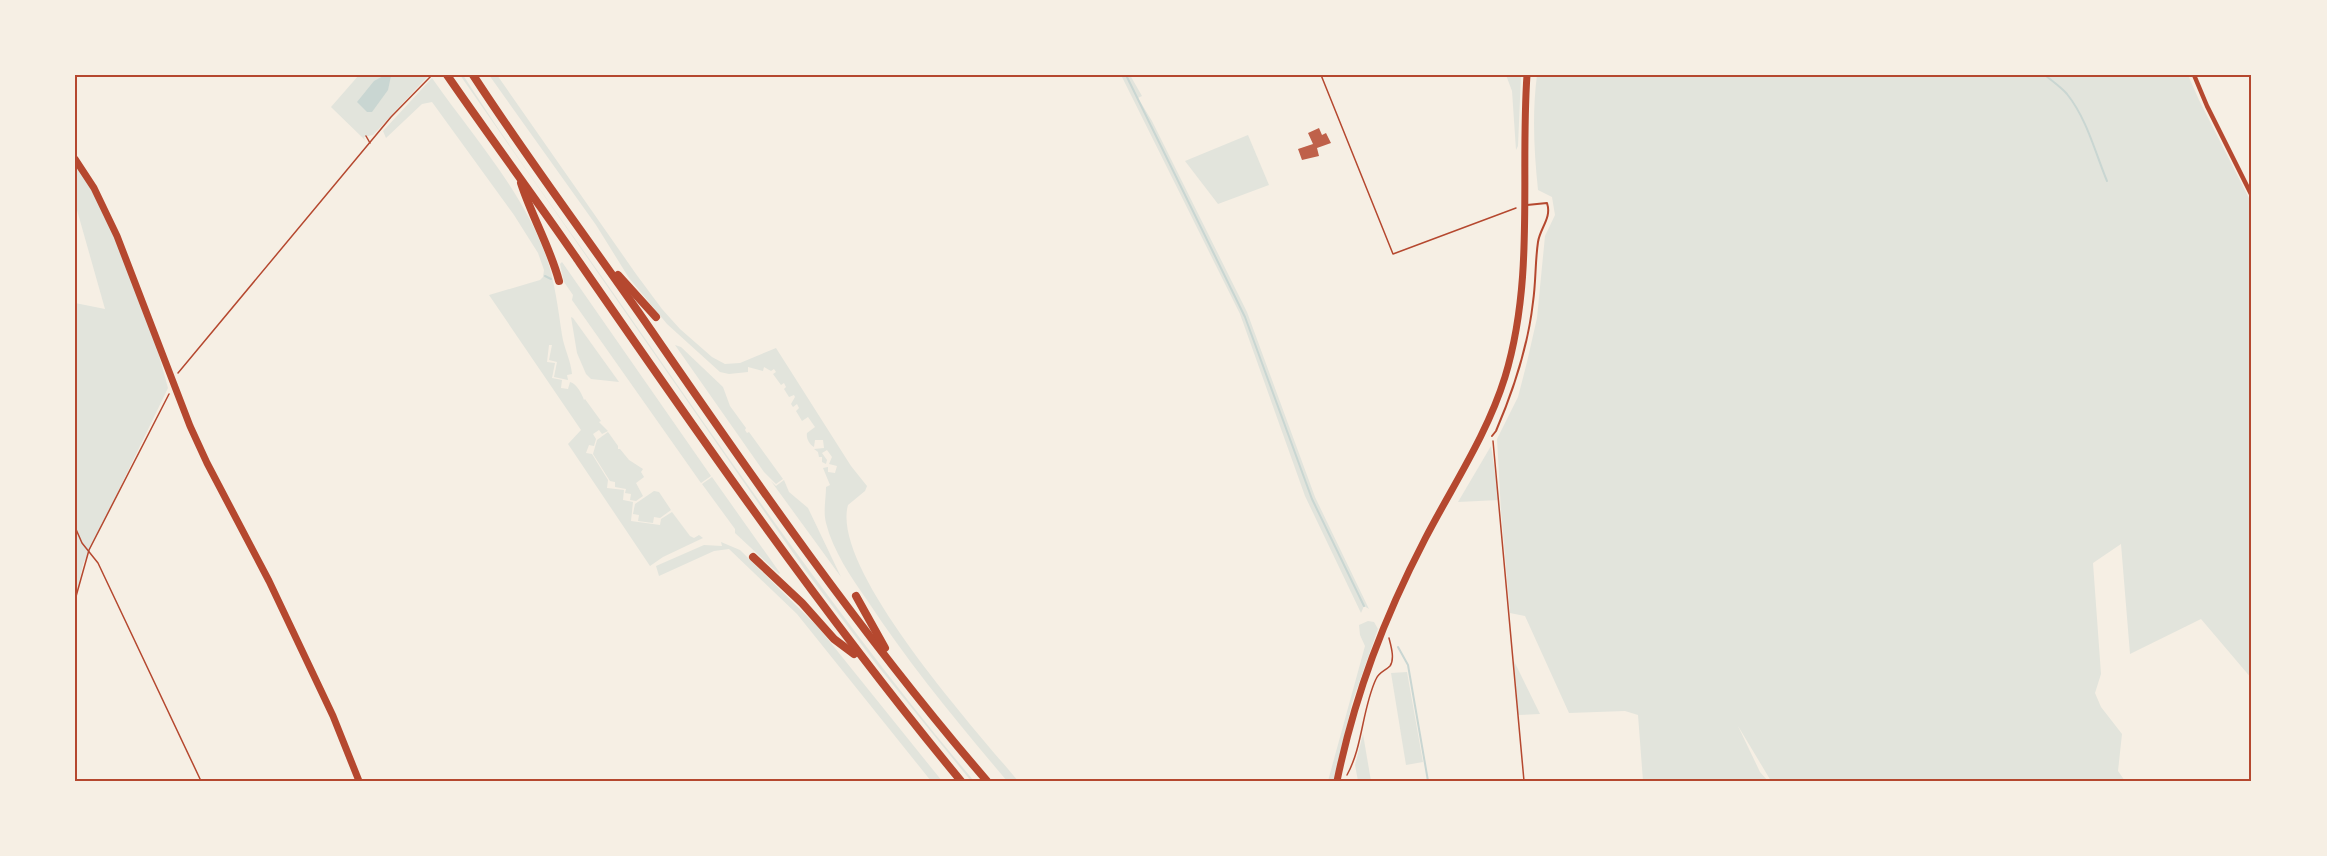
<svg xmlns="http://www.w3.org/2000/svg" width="2327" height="856" viewBox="0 0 2327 856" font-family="'Source Serif 4',serif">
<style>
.green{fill:#e2e4dc}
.water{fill:#c9d6d2}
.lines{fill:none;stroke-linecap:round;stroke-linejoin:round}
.stream{stroke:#c9d6d2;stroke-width:2}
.building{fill:#bf614a}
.path{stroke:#b5482f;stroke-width:1.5}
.service{stroke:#b5482f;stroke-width:2}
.minor{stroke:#b5482f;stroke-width:4.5}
.secondary{stroke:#b5482f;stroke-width:7}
.motorway{stroke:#b5482f;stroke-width:8}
.neatline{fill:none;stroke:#b5482f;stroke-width:2}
</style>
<rect width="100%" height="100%" fill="#f6efe4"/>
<g class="green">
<path d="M359 75H429L373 135 364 137 365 140 331 107Z"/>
<path d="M460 75H463C520 164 584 250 644 337 749 488 855 640 974 781H971L877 665 805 570Z"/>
<path d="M489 75H497L636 274 662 309 680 329 712 357 725 364 740 363 776 348 851 466 867 486 865 491 848 505C830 569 976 730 1018 781H1007C958 723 909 664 867 600 851 577 833 551 826 523 823 511 826 499 826 487L830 485 823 468 828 467V472L835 473 837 466 829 464 832 457 827 450 822 453 827 460 826 464 822 462V457H819L818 452 814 449 824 448 823 440H815L814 447C809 444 806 438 807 433L815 427 808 417 802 421 796 411 799 408 797 404 793 407 791 404 795 397 794 395 789 397 784 389 786 387 784 383 781 385 773 374 776 372 774 369 771 371 764 367 763 371 748 367V372L729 374 720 372 667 324 629 278 596 225Z"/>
<path d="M1121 75H1130L1142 96 1138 98 1152 121 1247 312 1315 497 1369 609 1364 606 1361 613 1305 496 1240 314Z"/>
<path d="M1506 75H1521L1518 146 1516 150 1512 91Z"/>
<path d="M1537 75H2188L2199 100 2252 204V679L2201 619 2130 654 2121 544 2093 563 2101 674 2095 693 2101 707 2122 734 2118 771 2125 781H1771L1738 726 1760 772 1768 781H1643L1638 715 1625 711 1569 713 1525 616 1510 613 1501 511 1497 439 1518 397 1527 362 1537 318 1545 236 1555 215 1552 197 1538 190C1534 151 1532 114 1537 75Z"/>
<path d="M432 78C471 134 524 192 547 259 555 283 558 308 562 335 564 348 571 361 572 374L567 375 568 380 554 377 557 362 549 360 552 345H549L547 362 555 363 552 378 562 380 561 388 568 389 570 382C577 384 582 394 584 400L585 399 601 421 599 422 608 431 602 434 599 430 593 434 596 439 594 446 589 445 586 453 592 454 608 480 607 488 624 490 623 500 633 502 631 521 660 525 661 519 672 512 690 536 694 538 699 535 703 538 663 557 650 566 568 444 581 430 489 295 540 280 543 277 544 270 538 253 514 215 432 102 422 104 386 138 383 131Z"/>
<path d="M1248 135 1269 185 1218 204 1185 161Z"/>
<path d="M75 159 94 188 149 320 168 388 83 564 75 601V303L105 309 75 203Z"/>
<path d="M562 262 711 476 701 483 572 300 573 295 564 282 560 264Z"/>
<path d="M571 317 573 318 619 382 591 379 586 374 577 353Z"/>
<path d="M675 345 681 347 723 387 730 406 746 428 745 430 747 433 749 432 783 479 776 484 764 472Z"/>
<path d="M608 432 618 446V449H620L629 460 643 469 641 472 644 477 636 483 643 496 636 501 630 500 631 494 625 493 626 489 615 487V482L610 481 593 454 597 440Z"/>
<path d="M1491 446 1499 500 1458 502Z"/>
<path d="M712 477 780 573 779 574 735 533V529L702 484Z"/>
<path d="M784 480 789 492 808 508 841 577 771 481 776 486Z"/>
<path d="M654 491 659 492 671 510 660 518 654 517 653 523 638 521 639 515 633 514 635 504Z"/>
<path d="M721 542 740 550 818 627 942 781H931L797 614 729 549 714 551 659 576 656 566 704 545 722 546Z"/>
<path d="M1368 621 1374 622 1378 629 1352 703 1334 781H1328L1365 646 1360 635 1359 625Z"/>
<path d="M1514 661 1540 714 1518 715Z"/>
<path d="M1407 672 1423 762 1406 765 1391 673Z"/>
<path d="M1363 734 1371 781H1358L1355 765Z"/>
</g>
<path class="water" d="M385 75 391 76 388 90 372 112H367L357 102 374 81Z"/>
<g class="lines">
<g class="stream">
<path d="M1126 75 1245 317 1312 499 1364 606"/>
<path d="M2045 75C2052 81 2061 87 2067 94 2087 119 2095 152 2107 181"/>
<path d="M545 276 551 279"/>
<path d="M1398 647 1408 665 1428 781"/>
</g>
</g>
<path class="building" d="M1319 128 1322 135 1326 133 1331 143 1317 148 1319 156 1302 160 1298 149 1313 144 1308 133Z"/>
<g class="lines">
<g class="path">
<path d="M1321 75 1393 254 1516 208"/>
<path d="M366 136 370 143"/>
<path d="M178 373 391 117 432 75"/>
<path d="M1493 441 1524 781"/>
<path d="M75 527 82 543 98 563 201 781"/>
<path d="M75 600 89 550 169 394"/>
<path d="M1347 775C1363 746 1362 709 1376 679 1379 672 1385 671 1390 666 1395 659 1391 646 1389 638"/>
</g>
<path class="service" d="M1492 436 1496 431C1514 389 1528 347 1533 302 1536 282 1535 262 1538 242 1540 228 1552 218 1547 203L1527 205"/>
<path class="minor" d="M2194 75 2207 106 2252 196"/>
<g class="secondary">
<path d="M75 159 94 188 117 236 190 426 207 463 269 581 333 716 359 781"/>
<path d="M1337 781C1355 694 1384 618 1425 539 1453 485 1487 435 1505 377 1535 278 1520 176 1527 75"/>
</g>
<g class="motorway">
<path d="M447 75C489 136 533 195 575 256 699 435 822 613 961 781"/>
<path d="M473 75C527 158 587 238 644 320 752 477 862 636 987 781"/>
<path d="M521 183C532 217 550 247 559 281"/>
<path d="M618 275 656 317"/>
<path d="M753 557 802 603 834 639 854 654"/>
<path d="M856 596 885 648"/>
</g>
</g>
<rect width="2327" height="856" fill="none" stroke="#f6efe4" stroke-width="153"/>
<rect x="76" y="76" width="2174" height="704" class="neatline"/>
</svg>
